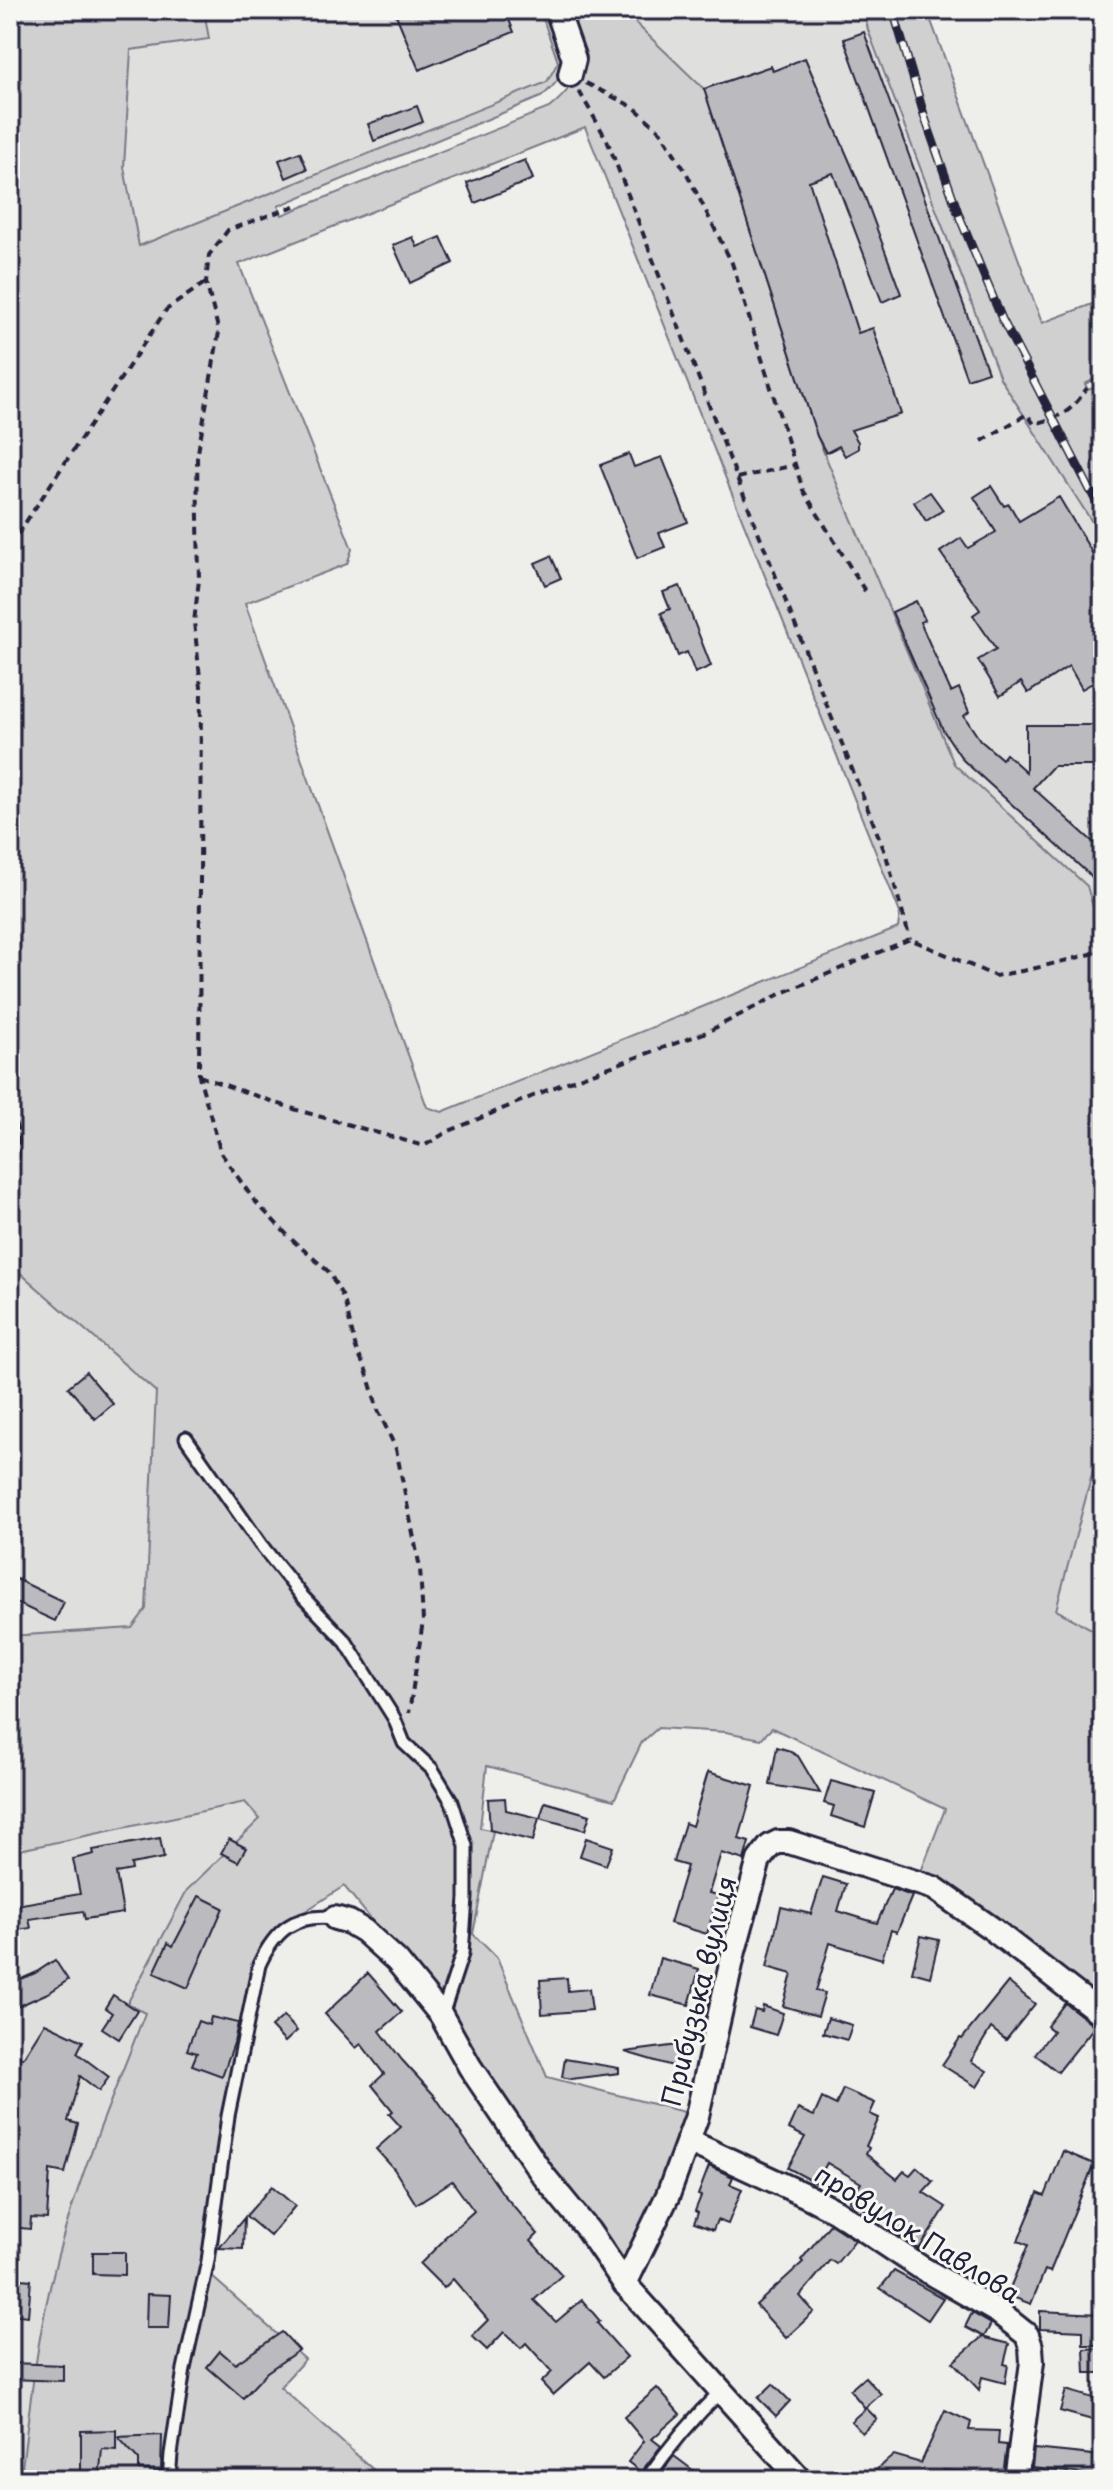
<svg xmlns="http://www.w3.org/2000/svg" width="1113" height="2490" viewBox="0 0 1113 2490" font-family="'Playpen Sans',sans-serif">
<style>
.built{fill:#dfdfde}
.green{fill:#d0d0d1;stroke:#797986;stroke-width:2;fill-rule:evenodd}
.building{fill:#bbbbbf;stroke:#22223b;stroke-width:2}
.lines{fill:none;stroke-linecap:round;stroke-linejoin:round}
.service-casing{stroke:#22223b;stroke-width:17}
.minor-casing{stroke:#22223b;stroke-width:28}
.path{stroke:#22223b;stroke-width:4;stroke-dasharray:8 6;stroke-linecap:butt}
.service{stroke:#f6f6f2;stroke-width:11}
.minor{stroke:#f6f6f2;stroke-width:22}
.rail-casing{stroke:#22223b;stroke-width:9}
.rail{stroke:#f6f6f2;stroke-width:6;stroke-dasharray:18;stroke-linecap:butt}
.labels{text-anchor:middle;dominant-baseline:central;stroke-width:6;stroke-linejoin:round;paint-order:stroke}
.street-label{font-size:26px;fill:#22223b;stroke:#f6f6f2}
</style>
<rect width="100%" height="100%" fill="#eeeeeb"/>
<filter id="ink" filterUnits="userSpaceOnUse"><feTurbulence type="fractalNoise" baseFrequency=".0125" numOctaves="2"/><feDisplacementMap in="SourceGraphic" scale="16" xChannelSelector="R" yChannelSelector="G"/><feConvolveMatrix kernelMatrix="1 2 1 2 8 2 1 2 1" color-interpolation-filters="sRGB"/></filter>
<g filter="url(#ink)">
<g class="built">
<path d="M204 10H540L558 62 547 82 139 246 124 167 131 50 209 39Z"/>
<path d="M622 10H864L868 30 1000 378 1103 539V924L1099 925 1087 886 954 764 817 436Z"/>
<path d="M892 10 960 218 1003 319 1103 517 1094 503 1001 320 959 218Z"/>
<path d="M10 1264 156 1392 147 1609 133 1628 10 1636Z"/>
<path d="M1103 1433V1635L1056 1610Z"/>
<path d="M245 1802 260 1820 187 1890 127 2003 146 2012 79 2183 51 2283 33 2374 21 2477 10 2476V1852Z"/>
</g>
<g class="green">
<path d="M10 10H204L209 39 131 50 124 167 139 246 547 82 558 62 540 10H551C565 50 579 66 541 97L278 206 282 215 549 108C568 93 577 79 585 56L569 10H622L704 89 817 436 954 764 1087 886 1098 924H1103V1433L1056 1610 1103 1635V2011L919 1877 945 1809 772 1728 761 1739 726 1732 658 1728 642 1742 614 1800 487 1766 480 1828 493 1831 473 1934 497 1958 547 2077 692 2114 663 2193 625 2261H622L550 2173 445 2010 344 1886 281 1927 268 1940 224 2115 201 2267 305 2359 280 2387 385 2480H10V2475L21 2476C29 2412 36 2347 51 2283 72 2190 111 2102 145 2013L127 2004 187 1890 260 1819 245 1802 10 1852V1636L132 1628 146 1609 156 1392 10 1264ZM585 127 900 913 898 928 442 1112 427 1107 245 603 347 564 352 549 239 264Z"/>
<path d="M864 10H927L1042 323 1103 300V375L1085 384 1088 390 1103 384V514L1003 319 978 264 1001 320 1094 503 1103 517V539L1000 378 868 30Z"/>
</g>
<g class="building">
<path d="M394 10H505L514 32 419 70Z"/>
<path d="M864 32 988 372 967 379 844 39Z"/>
<path d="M805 58 865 197 901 294 882 302 833 173 809 181 858 333 873 328 901 414 851 430 858 442V449L845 456 839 446 826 453 817 436 704 89 771 66 773 71Z"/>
<path d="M417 106 423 122 374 141 368 124Z"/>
<path d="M300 152 307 169 286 178 279 160Z"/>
<path d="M525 160 533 179 475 203 467 183Z"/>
<path d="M413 237 417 247 441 237 453 263 410 283 393 245Z"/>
<path d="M629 454 634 467 662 457 688 522 659 533 665 547 637 558 600 465Z"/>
<path d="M991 486 1004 506 1009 504 1019 521 1059 497 1103 571V677L1082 689 1069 666 1028 693 1021 682 1000 696 978 660 996 649 973 615 980 610 940 552 961 538 968 548 996 532 974 497Z"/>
<path d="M930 492 943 510 926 521 914 502Z"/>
<path d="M551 556 561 578 545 585 535 563Z"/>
<path d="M680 586 711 666 695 673 687 652 678 656 661 613 670 609 663 592Z"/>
<path d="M916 601 925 620 920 622 951 692 959 688 969 712 964 716 980 740 1002 759 1006 754 1026 772V725H1103V766H1053L1033 788 1103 851V887L963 760 943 730 892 612Z"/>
<path d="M86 1372 113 1404 95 1419 68 1387Z"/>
<path d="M10 1576 64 1602 55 1621 10 1600Z"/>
<path d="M777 1747 787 1750 798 1756 820 1793 770 1785Z"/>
<path d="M708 1772 754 1786 739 1839 749 1842 744 1860 721 1853 709 1893 718 1895 707 1934 670 1923 687 1866 673 1862 685 1823 692 1826Z"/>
<path d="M831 1781 875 1793 865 1827 831 1816 834 1806 824 1803Z"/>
<path d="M505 1798 506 1810 539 1818 533 1841 490 1830 488 1799Z"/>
<path d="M545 1802 590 1815 585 1830 540 1818Z"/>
<path d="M160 1838 164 1858 131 1864 132 1870 116 1873 123 1913 85 1919 83 1911 29 1919 31 1928 10 1931V1906L80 1894 73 1859 94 1854 93 1850Z"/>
<path d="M586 1838 613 1847 606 1865 580 1856Z"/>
<path d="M229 1839 246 1848 238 1862 221 1853Z"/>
<path d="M823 1877 846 1884 838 1911 877 1923 892 1889 912 1896 897 1932 891 1930 882 1959 830 1943 816 1991 825 1993 818 2016 783 2006 792 1974 767 1967 781 1907 811 1914Z"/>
<path d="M199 1896 223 1908 188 1988 154 1973 168 1943 173 1946Z"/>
<path d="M921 1936 939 1940 930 1977 912 1972Z"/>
<path d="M660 1958 699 1969 689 2005 650 1995Z"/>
<path d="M55 1960 68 1980 50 1992 10 2010V1984L35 1973Z"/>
<path d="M368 1973 402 2012 380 2031 402 2060 434 2095 503 2194 538 2234 531 2241 562 2275 534 2300 556 2322 582 2300 600 2321 597 2323 627 2357 604 2377 590 2362 553 2395 541 2382 552 2372 526 2343 521 2348 504 2332 487 2350 472 2336 488 2320 453 2279 444 2288 420 2264 445 2239 444 2238 474 2211 452 2181 416 2204 394 2169 376 2149 401 2127 389 2114 393 2111 372 2085 384 2074 361 2044 356 2048 325 2014Z"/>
<path d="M567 1978 568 1991 589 1989 592 2010 542 2014 540 1980Z"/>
<path d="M1008 1982 1035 2004 1006 2040 991 2028 971 2061 987 2071 977 2087 942 2065 960 2038 962 2039Z"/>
<path d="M113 1995 137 2011 119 2039 102 2028 112 2013 105 2008Z"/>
<path d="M1065 2003 1095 2026 1058 2072 1035 2054 1053 2031 1047 2026Z"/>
<path d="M763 2006 783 2013 776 2035 750 2027 755 2010 762 2012Z"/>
<path d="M284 2016 297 2031 285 2042 271 2027Z"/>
<path d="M211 2017 238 2023 234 2043 222 2076 192 2065 197 2053 187 2050 198 2021 209 2025Z"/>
<path d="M828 2018 852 2025 847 2040 823 2033Z"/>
<path d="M45 2023 83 2041 77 2053 109 2077 99 2091 80 2076 68 2121 78 2124 65 2173 50 2170 47 2219 31 2218 30 2229 11 2227 15 2178 10 2177V2078L17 2056 23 2058Z"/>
<path d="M686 2044 679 2068 625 2052Z"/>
<path d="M565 2059 619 2068V2073L571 2079 562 2077Z"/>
<path d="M843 2089 875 2103 870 2114 879 2118 866 2146 869 2148 866 2154 897 2179 904 2171 910 2175 917 2167 933 2181 923 2192 946 2207 919 2249 897 2234 899 2229 849 2201 861 2183 827 2163 816 2183 788 2168 805 2137 789 2129 798 2109 814 2116 822 2098 836 2105Z"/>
<path d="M1063 2151 1094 2164 1050 2272 1045 2270 1031 2304 1007 2295 1028 2245 1018 2241 1038 2193 1045 2196Z"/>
<path d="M709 2166 733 2177 730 2184 742 2189 728 2224 717 2220 713 2230 694 2223 698 2213 695 2211 701 2196 698 2195Z"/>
<path d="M272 2186 295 2206 270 2236 246 2216Z"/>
<path d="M244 2218 243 2249 219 2248Z"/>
<path d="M830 2224 855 2240 836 2264 830 2260 800 2296 814 2312 786 2338 756 2305 803 2262 801 2260Z"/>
<path d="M93 2252H125V2275L93 2274Z"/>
<path d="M894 2271 943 2298 928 2320 880 2288Z"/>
<path d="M10 2278 31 2280 28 2316 10 2314Z"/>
<path d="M147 2294 171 2295 169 2328H146Z"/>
<path d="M1040 2311 1100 2314 1099 2345H1083V2331L1040 2329Z"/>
<path d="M972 2313 991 2324 984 2337 965 2327Z"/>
<path d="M282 2332 299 2350 267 2372 243 2398 207 2367 220 2351 235 2364Z"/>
<path d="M982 2337 1009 2344 1004 2364 1008 2365 1005 2383 982 2377 979 2390 953 2362Z"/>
<path d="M1103 2348V2373H1085L1084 2349Z"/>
<path d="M10 2363 63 2365V2381L10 2379Z"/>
<path d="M865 2377 881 2394 865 2408 850 2390Z"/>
<path d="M773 2384 790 2401 776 2416 758 2398Z"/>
<path d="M657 2388 680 2414 652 2439 661 2446 641 2472 628 2462 644 2441 624 2417Z"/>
<path d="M1066 2390 1103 2401V2423L1060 2411Z"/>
<path d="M866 2408 877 2419 862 2433 851 2421Z"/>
<path d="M945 2410 971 2422 969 2430 999 2431 998 2444 1007 2445 1003 2475 943 2470 940 2480H864L894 2455 921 2463Z"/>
<path d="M116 2430V2450L102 2449 99 2480H81V2431Z"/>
<path d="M162 2435 161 2471 139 2470V2460L118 2437Z"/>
<path d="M1034 2449 1102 2456 1099 2480H1083L1084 2474 1032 2468Z"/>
<path d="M674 2456 706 2480H656Z"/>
</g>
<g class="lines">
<defs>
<g id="service">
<path d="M186 1438 261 1545 302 1596 346 1642 394 1718 404 1743 432 1769 452 1802 466 1846V1898L462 1954 442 2015"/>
<path d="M169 2480 171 2454 184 2369 208 2261 228 2116 259 1965C275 1930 295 1913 335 1918"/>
<path d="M646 2480C669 2447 692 2419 721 2391"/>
</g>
<g id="minor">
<path d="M557 10 574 59 570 75"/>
<path d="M335 1918 349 1922 364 1931 397 1961 414 1982 441 2015 470 2067 543 2175 588 2230 625 2284 801 2480"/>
<path d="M688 2141 807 2196 836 2211 920 2267 998 2312 1027 2335 1031 2347 1032 2362 1016 2480"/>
<path d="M625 2284 668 2195 697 2116 734 1951 759 1860 770 1846 778 1842H789L934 1888 991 1928 1103 2015"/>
</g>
</defs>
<use href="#service" class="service-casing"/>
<use href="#minor" class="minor-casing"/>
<g class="path">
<path d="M586 83 635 108 661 132 686 172 732 263 803 490 868 596"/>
<path d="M579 91 607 140 737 478 886 855 910 939"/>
<path d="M295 206 228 230 209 255 206 282 219 332 197 458 199 580 194 622 201 687 199 1076 221 1153 253 1199 290 1238 329 1272 344 1299 356 1349 366 1370 378 1410 396 1449 420 1568 423 1621 409 1713"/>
<path d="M982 441 1027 414 1034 424C1063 416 1070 413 1087 388"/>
<path d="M737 478 795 465"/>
<path d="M10 546 166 310 206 282"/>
<path d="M199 1076 297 1110 424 1146 447 1132 562 1084 707 1032 778 995 910 939 995 976 1032 969 1103 951"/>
<path d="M10 1110C23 1135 19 1156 15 1183L10 1187"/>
</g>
<use href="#service" class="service"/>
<use href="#minor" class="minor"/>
<defs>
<path id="rail" d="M893 10 925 118 960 218 1002 319 1103 515"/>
</defs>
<use href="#rail" class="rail-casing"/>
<use href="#rail" class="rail"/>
</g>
</g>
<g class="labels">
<g class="street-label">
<text transform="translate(698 1991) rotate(-76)">Прибузька вулиця</text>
<text transform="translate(918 2233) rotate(32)">провулок Павлова</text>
</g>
</g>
<rect width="1113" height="2490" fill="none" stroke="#f6f6f2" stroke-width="40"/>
<rect x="20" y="20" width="1073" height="2450" fill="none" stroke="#22223b" stroke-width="3" filter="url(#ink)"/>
</svg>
